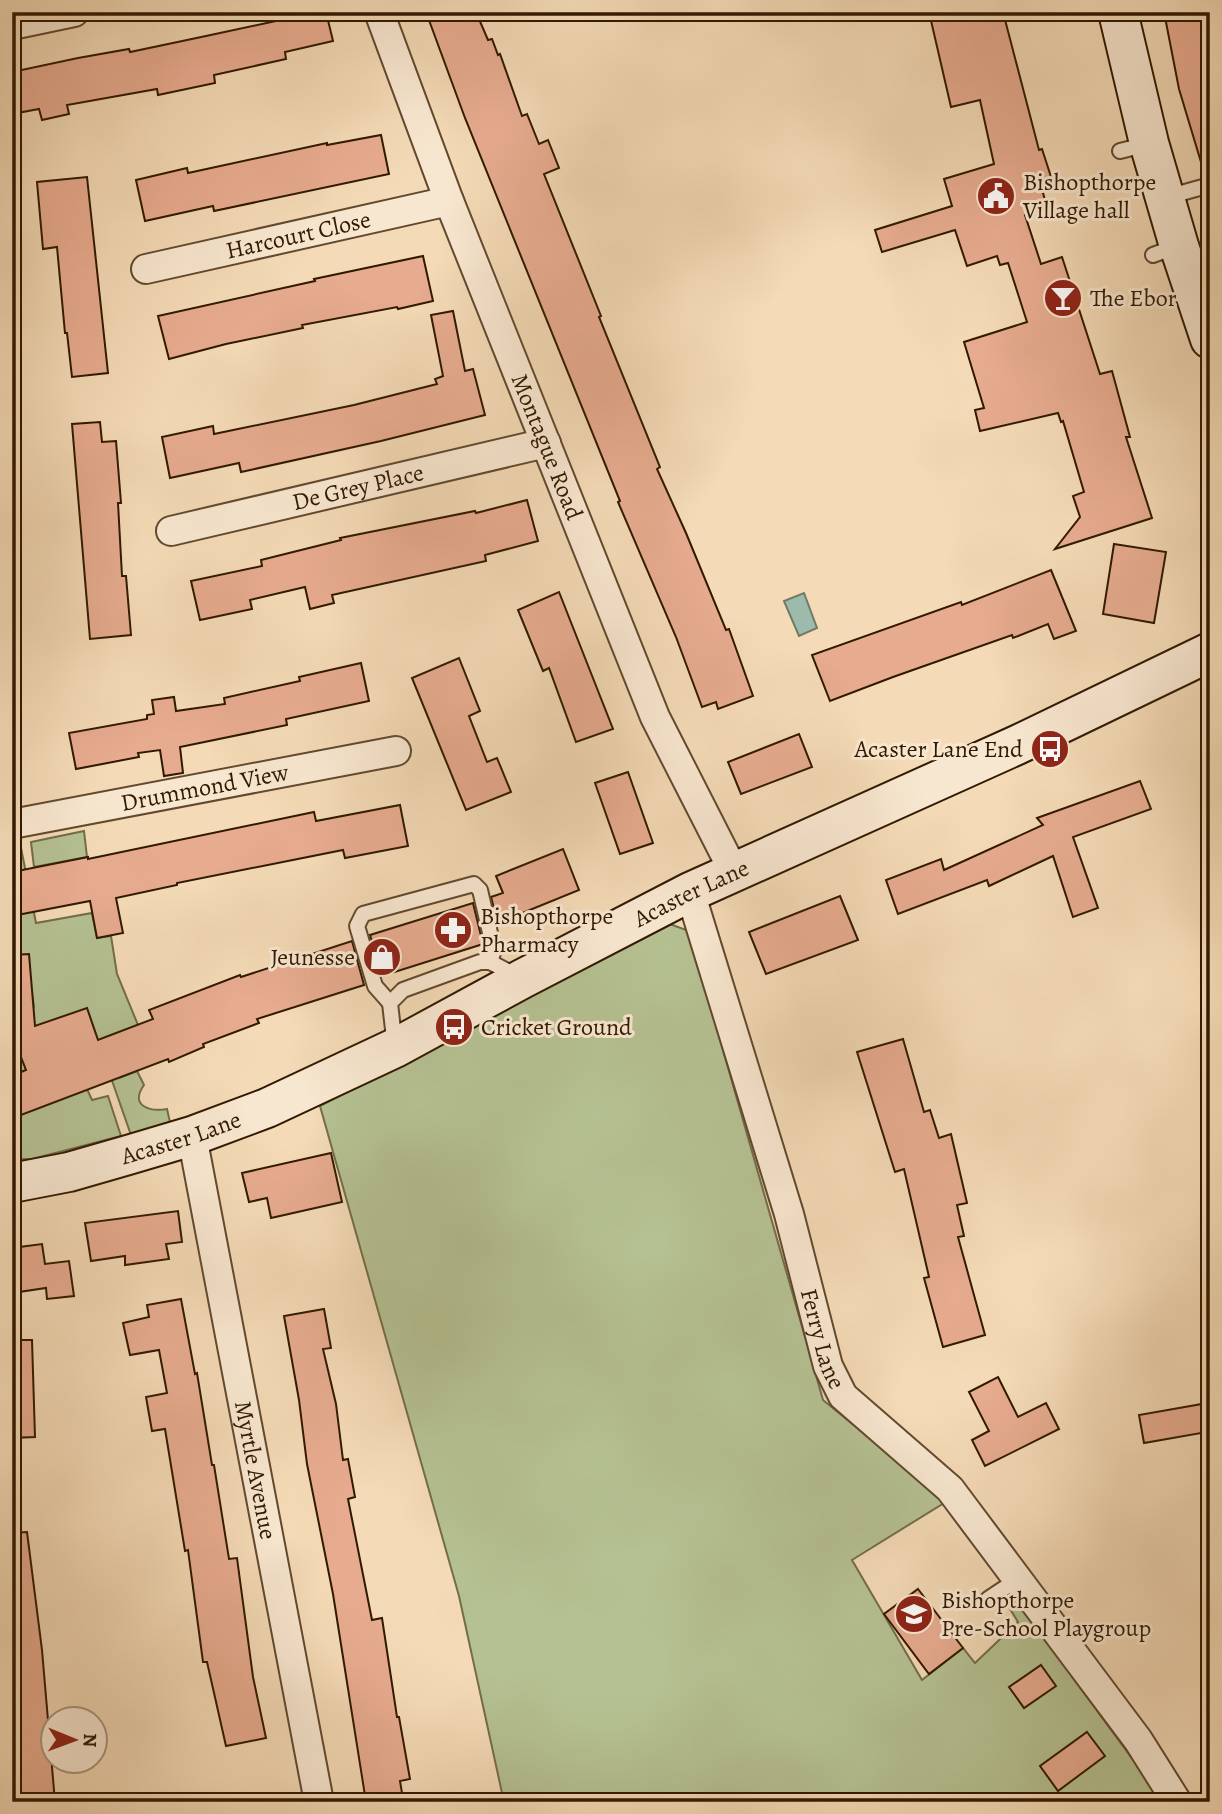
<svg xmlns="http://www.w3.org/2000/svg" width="1222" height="1814" viewBox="0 0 1222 1814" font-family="Alegreya,serif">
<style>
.green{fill:#b5c192;stroke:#736d49;stroke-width:2}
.water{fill:#9cbbac;stroke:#717a67;stroke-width:2}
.building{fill:#e7ab8f;stroke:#311900;stroke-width:2}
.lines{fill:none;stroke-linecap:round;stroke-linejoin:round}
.lane-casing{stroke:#62492e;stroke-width:18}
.street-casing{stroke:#62492e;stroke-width:32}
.secondary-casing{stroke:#311900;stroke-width:42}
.lane{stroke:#f8e7d0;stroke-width:14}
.street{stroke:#f8e7d0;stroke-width:28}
.secondary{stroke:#f8e7d0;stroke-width:38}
.labels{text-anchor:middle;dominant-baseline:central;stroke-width:6;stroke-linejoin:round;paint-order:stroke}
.poi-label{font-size:24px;fill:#311900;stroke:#f8e7d0;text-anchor:start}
.street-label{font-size:24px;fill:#311900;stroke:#f8e7d0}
</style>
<rect width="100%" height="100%" fill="#f4dab6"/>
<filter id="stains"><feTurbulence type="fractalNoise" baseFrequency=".00286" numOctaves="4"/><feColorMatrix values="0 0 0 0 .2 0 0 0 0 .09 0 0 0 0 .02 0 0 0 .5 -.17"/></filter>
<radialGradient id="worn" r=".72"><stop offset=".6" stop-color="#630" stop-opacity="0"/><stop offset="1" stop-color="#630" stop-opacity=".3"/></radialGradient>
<g class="green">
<path d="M84 831 87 857 34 867 31 842Z"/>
<path d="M20 843 36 923 92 913 97 938 111 936 117 974 138 1025 103 1038 119 1078 137 1071 144 1085C129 1106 150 1112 167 1109L170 1122 131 1135 87 1009V1089L92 1100 108 1096 121 1136 32 1159H21L12 1150V1094L59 1099 23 1060 26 1070 12 1076V1028L34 1007 32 993H25L18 969 15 941 12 940V915L27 912 19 869 12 870V845Z"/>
<path d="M667 923 689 931 823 1400 905 1467 944 1503 852 1560 922 1680 963 1648 975 1663 1018 1622 1007 1604 1015 1599 1164 1802H504L459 1596 320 1106Z"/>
</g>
<path class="water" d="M804 593 817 628 799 636 784 601Z"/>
<g class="building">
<path d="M288 12H326L333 41 285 52 286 59 214 75 215 83 158 95 157 89 67 105 69 114 42 120 39 109 12 114V72L78 58 129 49 130 52 206 36 290 18Z"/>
<path d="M426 12H476L488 40 492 39 498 55 500 54 522 116 527 114 539 144 548 140 559 168 544 174 601 316 599 317 660 467 657 469 686 533 726 630 729 629 753 696 718 709 716 702 702 707 676 637 618 502 620 501 465 118Z"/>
<path d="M929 12H1003L1039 150 1042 149 1053 183 1041 186 1047 207 1025 215 1041 264 1062 257 1100 374 1112 371 1130 437H1126L1152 518 1055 549 1080 517 1073 496 1084 492 1063 421 1061 422 1058 413 980 431 975 410 984 408 964 342 1027 322 1008 263 1000 265 997 256 967 266 955 230 882 252 875 230 952 206 944 179 994 164 980 100 951 107Z"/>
<path d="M1164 12H1210V171L1204 172 1179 89Z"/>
<path d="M381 135 389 174 214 211 213 206 145 221 136 180 187 168 188 173 327 143V145Z"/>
<path d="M87 177 108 373 72 377 67 333H65L57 247 43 249 37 182Z"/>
<path d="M423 256 433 301 398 309 397 307 302 325 303 328 226 344 169 359 158 316 315 281 314 279Z"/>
<path d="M453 311 465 371 473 369 485 415 381 441 241 472 239 463 170 478 162 437 213 426 214 434 354 405 437 384 435 379 443 376 431 315Z"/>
<path d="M100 422 102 442 116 441 121 503H118L122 576H126L131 635 90 639 72 424Z"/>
<path d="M527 500 538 541 485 555 486 561 332 595 334 603 310 609 305 587 250 600 252 609 200 620 191 581 262 566 261 560 341 540 340 538 475 511 476 513Z"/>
<path d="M1114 544 1166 552 1154 623 1103 614Z"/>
<path d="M1051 570 1076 631 1054 639 1048 624 1013 638 1012 635 893 677 830 701 812 655 961 602 962 605Z"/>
<path d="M559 592 613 729 576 742 549 668 543 671 518 610Z"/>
<path d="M459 658 480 711 469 716 487 762 497 758 511 792 466 810 412 678Z"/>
<path d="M361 663 369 701 286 719 287 725 180 747 183 773 164 776 160 750 138 753 139 757 76 769 69 733 147 719V715L154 714 152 700 174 697 176 711 225 704 224 698 300 681 299 677Z"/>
<path d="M799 734 812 767 741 794 728 762Z"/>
<path d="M628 772 653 843 620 854 595 783Z"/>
<path d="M1140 781 1151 809 1073 837 1098 908 1073 917 1053 856 989 886 987 880 898 914 886 880 941 859 944 870 1043 825 1037 818Z"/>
<path d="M400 805 408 846 345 858 343 850 177 883V885L116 898 123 933 97 938 90 901 12 916V872L88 857V859L314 812 316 821Z"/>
<path d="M563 849 579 890 498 923 491 897 503 893 496 876Z"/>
<path d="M840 896 858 940 766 974 749 932Z"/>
<path d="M473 903 483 944 382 976 370 935Z"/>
<path d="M352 941 364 985 257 1019 259 1023 203 1044 204 1047 169 1062 168 1059 21 1115 12 1094V1076L26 1070 12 1034V955L29 954 35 1026 87 1008 98 1040 153 1019 149 1010 240 975 241 977Z"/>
<path d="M903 1039 924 1112 930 1110 939 1138 951 1134 967 1203 957 1205 964 1236 958 1237 985 1335 943 1347 924 1278 929 1277 904 1169 895 1172 857 1052Z"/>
<path d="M331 1153 342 1202 271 1218 267 1198 249 1202 242 1173Z"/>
<path d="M178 1211 182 1242 166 1244 169 1259 125 1265V1256L91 1261 85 1223Z"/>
<path d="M42 1244 45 1264 69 1261 74 1296 47 1299 46 1288 12 1293V1248Z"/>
<path d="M181 1299 195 1374 197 1373 212 1465H214L229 1559 237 1558 253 1677 266 1738 226 1746 207 1662H203L188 1550 185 1551 165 1429 152 1431 146 1397 167 1393 159 1350 130 1355 123 1323 149 1317 147 1305Z"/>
<path d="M324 1309 331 1348 323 1349 336 1404 343 1460 348 1459 355 1497 348 1499 372 1620 382 1618 397 1717H399L410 1779 400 1781 403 1799 385 1802H366L333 1594 307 1464 299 1400 284 1316Z"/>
<path d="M12 1340H32L35 1437 12 1438Z"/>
<path d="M998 1377 1018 1417 1046 1403 1059 1429 985 1466 972 1440 989 1431 969 1392Z"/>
<path d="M1202 1404 1207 1432 1144 1443 1139 1415Z"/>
<path d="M27 1532 42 1650 55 1802H12V1533Z"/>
<path d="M918 1589 963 1648 929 1674 884 1614Z"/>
<path d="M1041 1665 1056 1686 1024 1708 1009 1687Z"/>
<path d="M1087 1732 1105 1756 1058 1791 1040 1766Z"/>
</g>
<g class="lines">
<defs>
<g id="lane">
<path d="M1120 151 1148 144"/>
<path d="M1167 197 1210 185"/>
<path d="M1153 255 1177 246"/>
<path d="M390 1003 375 986 357 926 363 914 474 884 480 890 494 950 490 962"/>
<path d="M395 1047 390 1003 403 990 480 962H490L519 977"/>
<path d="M988 1599 1018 1579"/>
</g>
<g id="street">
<path id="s1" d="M379 12 449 201 655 717 734 872"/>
<path d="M12 25 74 12"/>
<path id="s2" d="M146 269 449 201"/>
<path id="s3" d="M171 531 546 443"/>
<path id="s4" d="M12 824 396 751"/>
<path id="s5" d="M690 892 789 1214 828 1366 843 1396 950 1489 1138 1740 1177 1802"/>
<path id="s6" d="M192 1136 319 1802"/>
</g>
<g id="secondary">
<path d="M1118 12 1149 143 1179 246 1210 339"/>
<path id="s7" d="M12 1183 69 1172 128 1155 192 1136 267 1108 395 1048 522 979 690 892 1017 745 1210 652"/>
</g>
</defs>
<use href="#lane" class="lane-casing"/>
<use href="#street" class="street-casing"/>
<use href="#secondary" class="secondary-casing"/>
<use href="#lane" class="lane"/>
<use href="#street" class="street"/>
<use href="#secondary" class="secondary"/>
</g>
<defs>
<symbol id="civic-disc" viewBox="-11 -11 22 22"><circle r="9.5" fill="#8f2418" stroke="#f8e7d0"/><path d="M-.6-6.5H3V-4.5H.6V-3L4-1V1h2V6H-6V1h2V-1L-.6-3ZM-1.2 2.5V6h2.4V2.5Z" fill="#fff"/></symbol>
<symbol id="bar-disc" viewBox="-11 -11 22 22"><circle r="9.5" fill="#8f2418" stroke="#f8e7d0"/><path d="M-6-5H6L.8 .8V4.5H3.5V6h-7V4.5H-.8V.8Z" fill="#fff"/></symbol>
<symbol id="bus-disc" viewBox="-11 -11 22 22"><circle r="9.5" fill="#8f2418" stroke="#f8e7d0"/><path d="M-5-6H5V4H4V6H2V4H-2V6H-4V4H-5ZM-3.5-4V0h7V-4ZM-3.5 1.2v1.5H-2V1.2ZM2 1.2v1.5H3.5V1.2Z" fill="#fff"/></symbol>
<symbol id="pharmacy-disc" viewBox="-11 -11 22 22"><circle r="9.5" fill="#8f2418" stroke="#f8e7d0"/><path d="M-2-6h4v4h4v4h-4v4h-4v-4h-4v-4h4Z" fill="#fff"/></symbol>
<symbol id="shop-disc" viewBox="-11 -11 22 22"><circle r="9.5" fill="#8f2418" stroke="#f8e7d0"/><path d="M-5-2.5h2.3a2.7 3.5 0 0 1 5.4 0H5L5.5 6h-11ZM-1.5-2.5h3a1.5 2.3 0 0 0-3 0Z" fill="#fff"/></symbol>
<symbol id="school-disc" viewBox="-11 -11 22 22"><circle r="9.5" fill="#8f2418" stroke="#f8e7d0"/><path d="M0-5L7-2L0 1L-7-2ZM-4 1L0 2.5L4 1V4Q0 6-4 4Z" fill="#fff"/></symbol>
</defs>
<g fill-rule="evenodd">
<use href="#civic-disc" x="974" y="174" width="44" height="44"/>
<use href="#bar-disc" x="1041" y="276" width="44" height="44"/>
<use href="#bus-disc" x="1028" y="727" width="44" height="44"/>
<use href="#pharmacy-disc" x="431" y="908" width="44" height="44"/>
<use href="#shop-disc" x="360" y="935" width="44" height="44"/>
<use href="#bus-disc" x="432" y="1005" width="44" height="44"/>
<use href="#school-disc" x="892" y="1592" width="44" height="44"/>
</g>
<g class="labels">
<g class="poi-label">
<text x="1023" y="182">Bishopthorpe<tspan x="1023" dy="28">Village hall</tspan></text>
<text x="1090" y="298">The Ebor</text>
<text x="1023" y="749" text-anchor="end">Acaster Lane End</text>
<text x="480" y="916">Bishopthorpe<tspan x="480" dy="28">Pharmacy</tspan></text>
<text x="355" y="957" text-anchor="end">Jeunesse</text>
<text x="481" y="1027">Cricket Ground</text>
<text x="941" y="1600">Bishopthorpe<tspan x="941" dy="28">Pre-School Playgroup</tspan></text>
</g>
<g class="street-label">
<text stroke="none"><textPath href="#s2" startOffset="156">Harcourt Close</textPath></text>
<text stroke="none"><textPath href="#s1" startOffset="466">Montague Road</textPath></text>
<text stroke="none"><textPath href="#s3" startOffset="192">De Grey Place</textPath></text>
<text stroke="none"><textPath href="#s4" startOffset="196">Drummond View</textPath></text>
<text stroke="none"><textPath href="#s7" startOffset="742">Acaster Lane</textPath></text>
<text stroke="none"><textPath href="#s7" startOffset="175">Acaster Lane</textPath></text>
<text stroke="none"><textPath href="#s5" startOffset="466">Ferry Lane</textPath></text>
<text stroke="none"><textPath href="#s6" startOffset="340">Myrtle Avenue</textPath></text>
</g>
</g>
<rect width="1222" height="1814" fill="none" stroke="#f4dab6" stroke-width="42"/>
<rect x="14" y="14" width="1194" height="1786" fill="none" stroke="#311900" stroke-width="3.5"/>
<rect x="21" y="21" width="1180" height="1772" fill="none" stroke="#311900" stroke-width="2"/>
<g transform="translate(74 1740) rotate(91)"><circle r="33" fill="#f8e7d0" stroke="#a8957d" stroke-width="2"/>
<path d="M0-5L12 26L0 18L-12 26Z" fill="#8f2418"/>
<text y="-10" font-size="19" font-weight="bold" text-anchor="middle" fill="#311900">N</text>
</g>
<rect width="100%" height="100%" filter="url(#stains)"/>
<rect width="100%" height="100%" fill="url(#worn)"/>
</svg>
